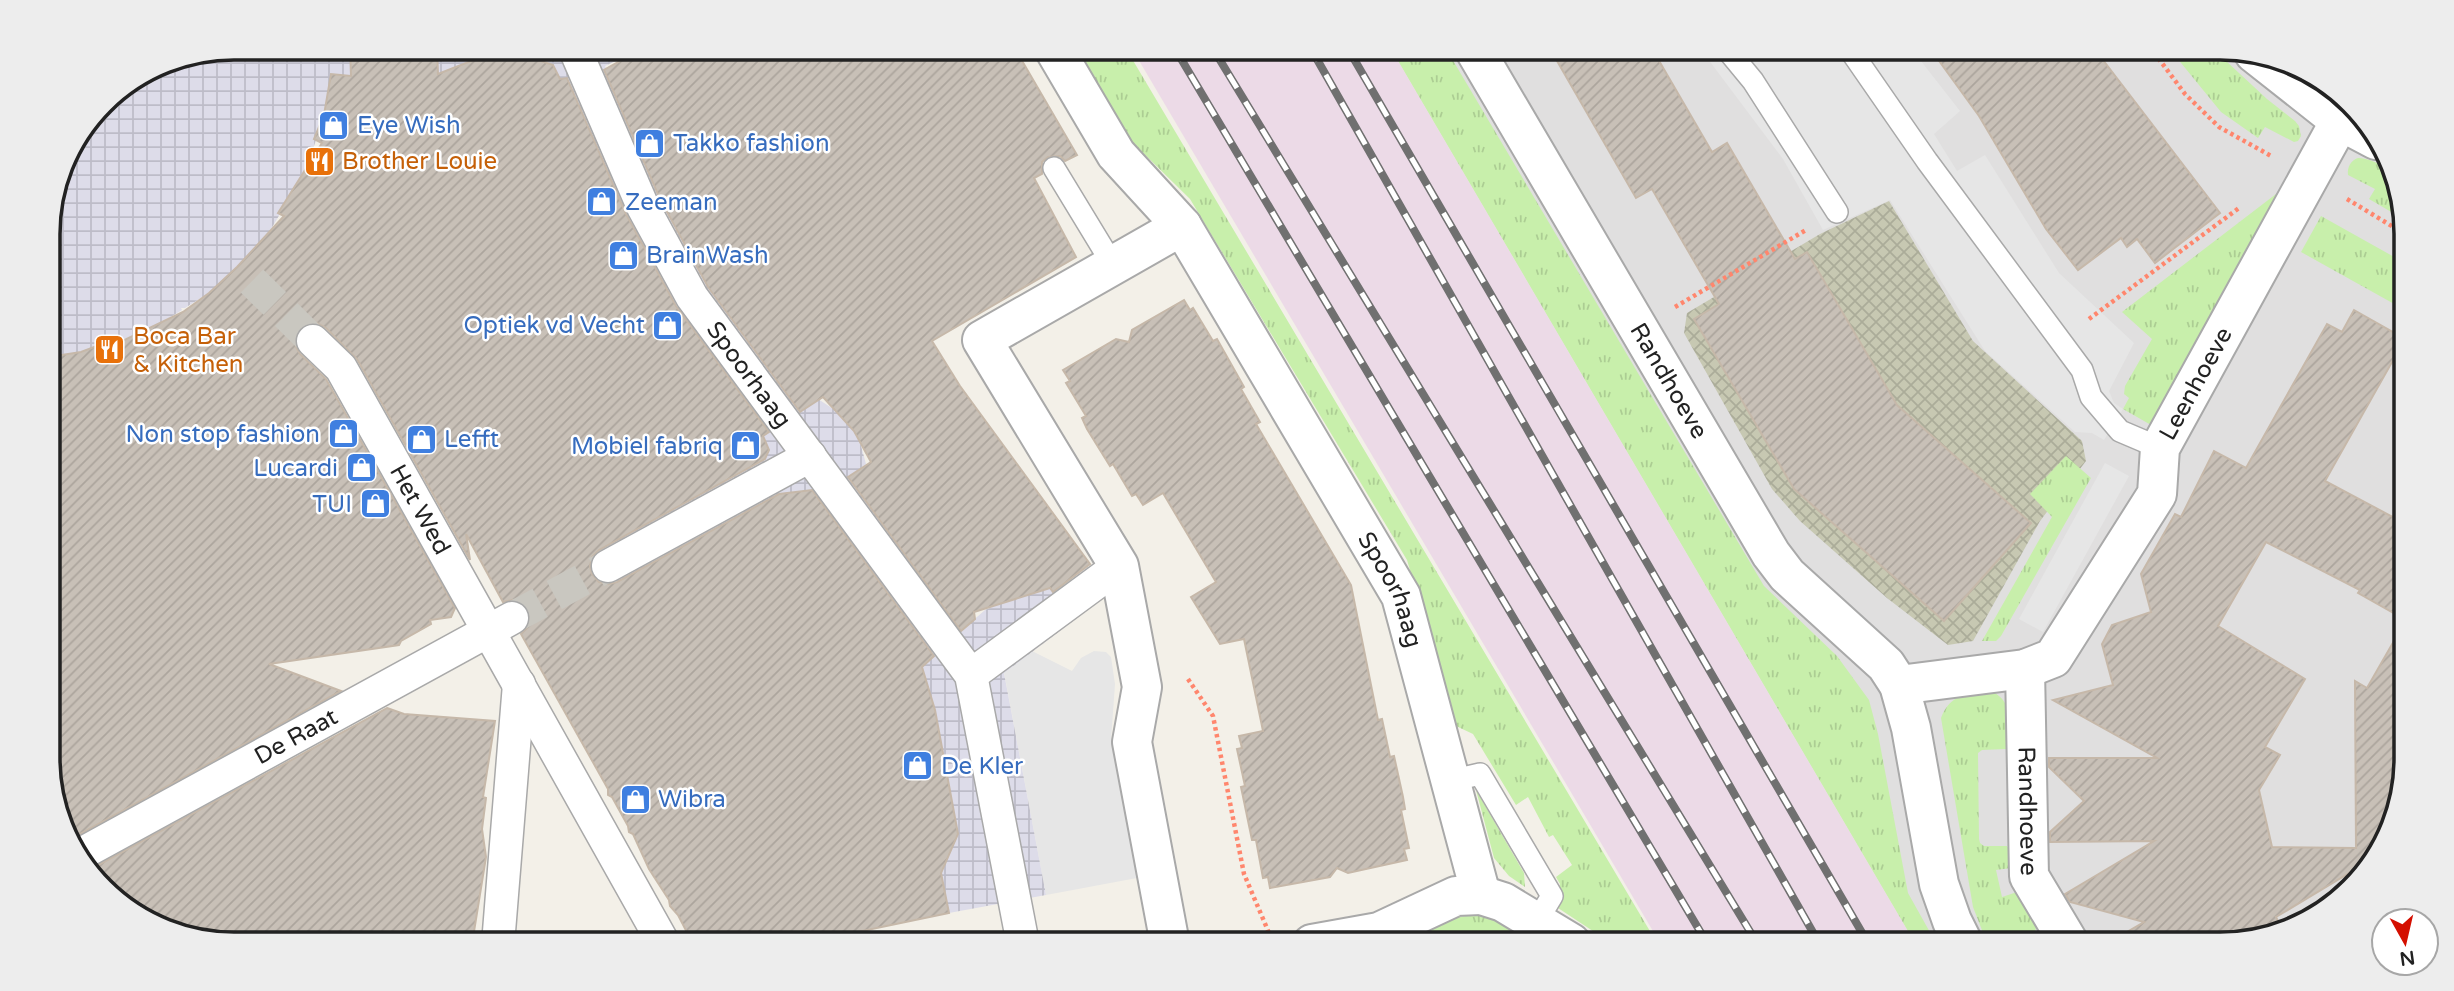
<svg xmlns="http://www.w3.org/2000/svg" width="2454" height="991" viewBox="0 0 2454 991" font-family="'Varela Round',sans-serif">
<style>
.residential{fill:#e0dfdf}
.industrial{fill:#ecdae7}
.construction{fill:url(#construction-cross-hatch)}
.grass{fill:url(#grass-tufts)}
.parking{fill:#e6e6e6}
.plaza{fill:url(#plaza-grid)}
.building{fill:url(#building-hatch);stroke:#c6b8a9;stroke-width:2}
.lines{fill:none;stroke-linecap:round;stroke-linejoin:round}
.pedestrian-tunnel{stroke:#c9c7c0;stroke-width:32;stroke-dasharray:32 16;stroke-linecap:butt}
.service-casing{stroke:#a9a9a9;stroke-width:24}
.pedestrian-casing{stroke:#a9a9a9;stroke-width:35}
.minor-casing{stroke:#a9a9a9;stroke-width:42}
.tertiary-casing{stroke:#a9a9a9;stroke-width:42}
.path{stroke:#ff866d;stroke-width:4.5;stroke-dasharray:3.5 3.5;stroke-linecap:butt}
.service{stroke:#fff;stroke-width:21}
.pedestrian{stroke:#fff;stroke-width:32}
.minor{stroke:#fff;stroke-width:38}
.tertiary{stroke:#fff;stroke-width:38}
.rail-casing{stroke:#707070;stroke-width:8}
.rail{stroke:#fff;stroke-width:5;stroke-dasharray:16;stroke-linecap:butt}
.labels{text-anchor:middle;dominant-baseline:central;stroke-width:5;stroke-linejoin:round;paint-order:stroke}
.shop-label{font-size:24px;fill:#366cbe;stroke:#fff;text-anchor:start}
.food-label{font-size:24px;fill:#c56008;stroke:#fff;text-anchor:start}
.street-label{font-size:24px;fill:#222;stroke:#fff}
.rim{fill:none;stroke:#222;stroke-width:3.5}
</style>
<defs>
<pattern id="construction-cross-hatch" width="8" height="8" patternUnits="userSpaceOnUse" patternTransform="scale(1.75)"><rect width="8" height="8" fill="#c7c8b2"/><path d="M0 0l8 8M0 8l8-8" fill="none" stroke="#abac99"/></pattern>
<pattern id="grass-tufts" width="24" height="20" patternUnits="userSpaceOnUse" patternTransform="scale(1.75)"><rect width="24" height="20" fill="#c8efab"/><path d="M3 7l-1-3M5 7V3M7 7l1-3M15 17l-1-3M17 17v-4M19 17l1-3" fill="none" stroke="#accd93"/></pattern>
<pattern id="plaza-grid" width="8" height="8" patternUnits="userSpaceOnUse" patternTransform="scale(1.75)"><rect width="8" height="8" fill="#dddce9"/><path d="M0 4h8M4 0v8" fill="none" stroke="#bdbcc8"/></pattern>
<pattern id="building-hatch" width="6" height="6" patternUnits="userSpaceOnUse" patternTransform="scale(1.75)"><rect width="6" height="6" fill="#c8c0b7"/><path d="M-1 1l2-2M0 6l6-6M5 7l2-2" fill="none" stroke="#aca59d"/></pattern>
</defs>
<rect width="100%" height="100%" fill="#f3f0e8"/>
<path class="residential" d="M1390 47H2220L2280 57 2368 120 2405 209 2407 757 2397 817 2333 905 2232 943H1915Z"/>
<path class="industrial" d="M1131 47H1390L1915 943H1660Z"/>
<path class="construction" d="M1889 201 1973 341 2082 441 2086 461 2040 521 1973 641 1948 645 1887 598 1800 521 1772 489 1684 333 1687 313 1820 234Z"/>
<g class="grass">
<path d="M1074 47H1125L1657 943H1611L1555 906 1560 884 1556 877 1572 865 1553 835 1549 837 1528 797 1516 805 1473 734 1456 726 1407 560 1190 199 1127 137Z"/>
<path d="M1390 47H1445L1764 586 1837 656 1869 700 1878 734 1908 893 1936 943H1915Z"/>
<path d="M2168 47H2211L2267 99 2295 121 2299 126 2301 136 2298 141 2294 142 2265 127 2258 138 2221 112Z"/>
<path d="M2358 158C2367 158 2383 164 2389 171 2397 180 2405 209 2405 220L2369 199 2375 189 2348 175C2347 167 2351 160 2358 158Z"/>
<path d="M2276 194 2281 198 2151 425 2123 409 2129 398 2124 394 2125 386 2152 339 2122 312Z"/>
<path d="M2321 216 2405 263V310L2301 252Z"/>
<path d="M2066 456 2091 478 2001 636 1996 641H1982L2052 517 2030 494Z"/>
<path d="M1990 690C2015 703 2008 720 2009 745L2006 749 1982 750 1978 753 1979 839 1980 843 1984 846H2007L2010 851 2011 868 1996 870 2002 897 2017 892 2036 928 2034 934 2018 943H1987L1973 907 1941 718C1951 693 1966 695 1990 690Z"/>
<path d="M1476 790 1524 873 1525 887 1509 876 1494 858Z"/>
<path d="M1471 915 1493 918 1533 944H1407L1405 940 1447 919Z"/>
</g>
<g class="parking">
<path d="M1699 47H1910L1960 111 1934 134 1957 171 1985 155 2059 273 2134 343 2109 391 2114 403 2123 409 2104 440 2092 433 2075 432 1985 351 1890 200 1823 230 1783 159Z"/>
<path d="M2105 463 2129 476 2043 632 2019 619Z"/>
<path d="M1032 651 1072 671 1081 658 1094 651 1106 652 1111 657 1115 684 1111 740 1137 878 1046 895 1004 672Z"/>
</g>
<g class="plaza">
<path d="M234 47H350L351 76 331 75 329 101 317 136 314 139 316 140 304 176 278 212 280 214 258 251 217 288 185 308H181L182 310 150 330 148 329 146 332 111 343 109 341 107 344 71 356 70 354 68 356 48 357V221L67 151 111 94 163 61Z"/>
<path d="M437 47H506L438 79Z"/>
<path d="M508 47H639L634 52 605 66 650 165 802 410 818 399 838 412 854 431 860 442 866 464 850 476 962 630 985 610 1049 582 1054 593 1088 567 1094 576 1097 598 1093 606 1004 673 1046 895 949 913 934 838 622 591 597 544 708 367 560 92 548 62 512 51Z"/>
</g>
<g class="building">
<path d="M350 47H437L438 74 504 48 553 65 560 79 567 78 626 214 676 306 769 432 763 436 769 450 765 459 599 550 592 557 590 566 592 574 599 582 608 584 617 582 779 494 812 490 934 656 922 667 935 710 958 834 941 873 949 913 800 944H693L678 915 670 906 669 900 649 869 633 834 629 832 628 826 612 797 608 795V789L521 634 527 628 530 619 528 609 521 602 513 600 503 602 466 534 470 560 357 359 326 328 317 323 307 324 299 329 295 337 296 347 300 354 326 379 455 608 451 617 430 620 431 624 401 641 399 645 269 664 341 691 73 838 51 793 48 357 81 352 110 341 112 346 183 312 209 293 237 267 284 216 278 213 322 143 314 139 324 115 331 74 351 76Z"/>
<path d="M645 47H1014L1077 155 1065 161 1060 156 1048 157 1042 162V174L1034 178 1076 257 932 341 960 386 1090 564 1053 592 1050 588 974 612 975 619 961 631 848 477 871 462 854 431 823 397 800 412 708 287 660 199 604 70Z"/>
<path d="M1549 47H1651L1712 152 1727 143 1795 259 1807 252 1897 405 2031 523 1944 621 1794 489 1694 319 1719 304 1652 189 1636 198Z"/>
<path d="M1929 47H2093L2220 213 2155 263 2137 239 2127 247 2121 238 2078 270 2046 229 1979 116Z"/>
<path d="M1184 300 1190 310 1193 308 1213 341 1217 339 1244 387 1241 389 1260 422 1256 424 1351 585 1378 720 1382 719 1390 757 1394 756 1403 797 1405 809 1401 810 1409 848 1404 849 1407 860 1348 873 1337 868 1330 877 1270 888 1268 877 1263 878 1256 840H1252L1241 787 1245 786 1237 749 1242 748 1239 736 1263 731 1244 639 1220 644 1191 597 1216 582 1163 493 1143 505 1136 494 1132 496 1113 464 1110 466 1087 429 1082 418 1086 416 1066 383 1070 381 1063 370 1116 339 1129 342 1132 330Z"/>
<path d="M2354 310 2405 339 2325 481 2406 524V620L2358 593 2360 590 2266 542 2218 626 2305 679 2265 747 2280 755 2259 790 2272 847 2356 848 2355 681 2367 688 2406 620 2407 757 2397 817 2356 874V869L2276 917 2280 925 2232 943H2108L2144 922 2070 902 2065 894 2154 841 2050 842V832L2084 801 2049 767V758H2157L2053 700 2113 685 2102 644 2112 625 2151 612 2141 574 2175 514 2181 517 2214 451 2246 468 2327 324 2342 332Z"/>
<path d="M387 708 404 714 495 721 483 797 486 798 482 829 486 857 472 944H234L174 934 93 880 89 870Z"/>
</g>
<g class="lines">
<g class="pedestrian-tunnel">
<path d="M252 281 313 341"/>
<path d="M512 618 608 566"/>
</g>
<defs>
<g id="service">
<path d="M1725 47 1753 81 1837 212"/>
<path d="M1848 47 1927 161 2082 370 2091 397 2120 431 2160 448"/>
<path d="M1054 168 1113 265"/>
<path d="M1450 781 1480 774 1552 896 1537 921"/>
</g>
<g id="pedestrian">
<path id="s1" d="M574 47 643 207 692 297 971 675 1023 944"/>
<path id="s2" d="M313 341 341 368 664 944"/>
<path d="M608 566 810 456"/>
<path d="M971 675 1119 566"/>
<path id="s3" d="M81 854 512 618"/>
<path d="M498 944 519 684"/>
</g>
<g id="minor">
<path id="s4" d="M1053 47 1116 154 1182 226 1401 596 1481 895 1456 896 1379 932 1312 944"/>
<path id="s5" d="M1473 47 1771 554 1787 575 1886 665 1899 685 1911 728 1939 884 1952 921 1963 943"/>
<path d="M2254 53 2340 121 2376 140"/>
<path id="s6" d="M2025 669 2029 876 2069 943"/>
<path id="s7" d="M1899 685 2025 669 2053 658 2157 494 2160 448 2340 121"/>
<path d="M1170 944 1132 742 1142 687 1119 566 982 340 1182 226"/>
</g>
<path id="tertiary" d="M1481 895 1503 902 1571 943"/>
</defs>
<use href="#service" class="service-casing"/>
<use href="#pedestrian" class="pedestrian-casing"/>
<use href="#minor" class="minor-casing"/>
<use href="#tertiary" class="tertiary-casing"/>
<g class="path">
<path d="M2150 47 2185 94 2219 127 2273 157"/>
<path d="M2347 199 2405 234"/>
<path d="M1675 307 1806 230"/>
<path d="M2089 319 2239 208"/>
<path d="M1188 679 1213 716 1244 874 1269 933"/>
</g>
<use href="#service" class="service"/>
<use href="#pedestrian" class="pedestrian"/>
<use href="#minor" class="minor"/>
<use href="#tertiary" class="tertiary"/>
<defs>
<g id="rail">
<path d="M1174 47 1707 943"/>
<path d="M1212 47 1757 943"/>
<path d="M1310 47 1819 943"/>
<path d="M1347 47 1868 943"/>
</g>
</defs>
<use href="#rail" class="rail-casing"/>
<use href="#rail" class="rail"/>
</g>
<defs>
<symbol id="shop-square" viewBox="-11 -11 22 22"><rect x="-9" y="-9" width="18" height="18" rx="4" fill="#3f7fe0" stroke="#fff"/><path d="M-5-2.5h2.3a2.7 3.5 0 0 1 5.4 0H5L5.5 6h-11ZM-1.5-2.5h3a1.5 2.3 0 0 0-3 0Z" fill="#fff"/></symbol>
<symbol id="restaurant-square" viewBox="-11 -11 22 22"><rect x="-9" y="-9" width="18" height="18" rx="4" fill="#e8710a" stroke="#fff"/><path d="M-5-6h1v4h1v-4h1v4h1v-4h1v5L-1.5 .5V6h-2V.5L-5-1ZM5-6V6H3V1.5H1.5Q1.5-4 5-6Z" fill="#fff"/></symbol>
</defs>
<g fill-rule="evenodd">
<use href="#shop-square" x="316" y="108" width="35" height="35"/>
<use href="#shop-square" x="632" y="126" width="35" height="35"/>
<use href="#restaurant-square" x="302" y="144" width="35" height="35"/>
<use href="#shop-square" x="584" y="184" width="35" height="35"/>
<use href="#shop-square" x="606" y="238" width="35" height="35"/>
<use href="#shop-square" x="650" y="308" width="35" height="35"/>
<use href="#restaurant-square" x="92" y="332" width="35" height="35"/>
<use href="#shop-square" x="326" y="416" width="35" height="35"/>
<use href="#shop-square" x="404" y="422" width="35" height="35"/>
<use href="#shop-square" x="728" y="428" width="35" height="35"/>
<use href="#shop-square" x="344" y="450" width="35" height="35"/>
<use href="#shop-square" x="358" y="486" width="35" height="35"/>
<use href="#shop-square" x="900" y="748" width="35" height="35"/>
<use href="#shop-square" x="618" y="782" width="35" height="35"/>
</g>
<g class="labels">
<g class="shop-label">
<text x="357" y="125">Eye Wish</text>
<text x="673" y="143">Takko fashion</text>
<text x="625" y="202">Zeeman</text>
<text x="646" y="255">BrainWash</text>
<text x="645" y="325" text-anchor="end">Optiek vd Vecht</text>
<text x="320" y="434" text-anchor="end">Non stop fashion</text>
<text x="444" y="439">Lefft</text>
<text x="723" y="446" text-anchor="end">Mobiel fabriq</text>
<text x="338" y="468" text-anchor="end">Lucardi</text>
<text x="352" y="504" text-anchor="end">TUI</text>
<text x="941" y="766">De Kler</text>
<text x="658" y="799">Wibra</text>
</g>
<g class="food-label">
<text x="342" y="161">Brother Louie</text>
<text x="133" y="336">Boca Bar<tspan x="133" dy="28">&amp; Kitchen</tspan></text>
</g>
<g class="street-label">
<text stroke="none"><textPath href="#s1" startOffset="373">Spoorhaag</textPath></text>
<text stroke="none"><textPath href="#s5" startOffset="387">Randhoeve</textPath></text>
<text stroke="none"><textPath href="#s7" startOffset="471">Leenhoeve</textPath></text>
<text stroke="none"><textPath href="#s2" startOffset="201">Het Wed</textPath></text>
<text stroke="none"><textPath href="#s4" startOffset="642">Spoorhaag</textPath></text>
<text stroke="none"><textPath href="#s3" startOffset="245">De Raat</textPath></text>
<text stroke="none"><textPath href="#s6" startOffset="142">Randhoeve</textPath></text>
</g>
</g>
<path d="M0 0H2454V991H0ZM234 60H2220A174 174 0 0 1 2394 234V758A174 174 0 0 1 2220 932H234A174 174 0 0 1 60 758V234A174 174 0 0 1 234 60Z" fill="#ededed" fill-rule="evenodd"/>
<path class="rim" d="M234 60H2220A174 174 0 0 1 2394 234V758A174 174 0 0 1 2220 932H234A174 174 0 0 1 60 758V234A174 174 0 0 1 234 60Z"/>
<g transform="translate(2405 942) rotate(172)"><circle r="33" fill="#ffffff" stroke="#a7a7a7" stroke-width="2"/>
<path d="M0-5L12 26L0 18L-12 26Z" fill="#d40f00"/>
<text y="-10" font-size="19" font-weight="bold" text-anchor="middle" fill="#222222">N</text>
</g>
</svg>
